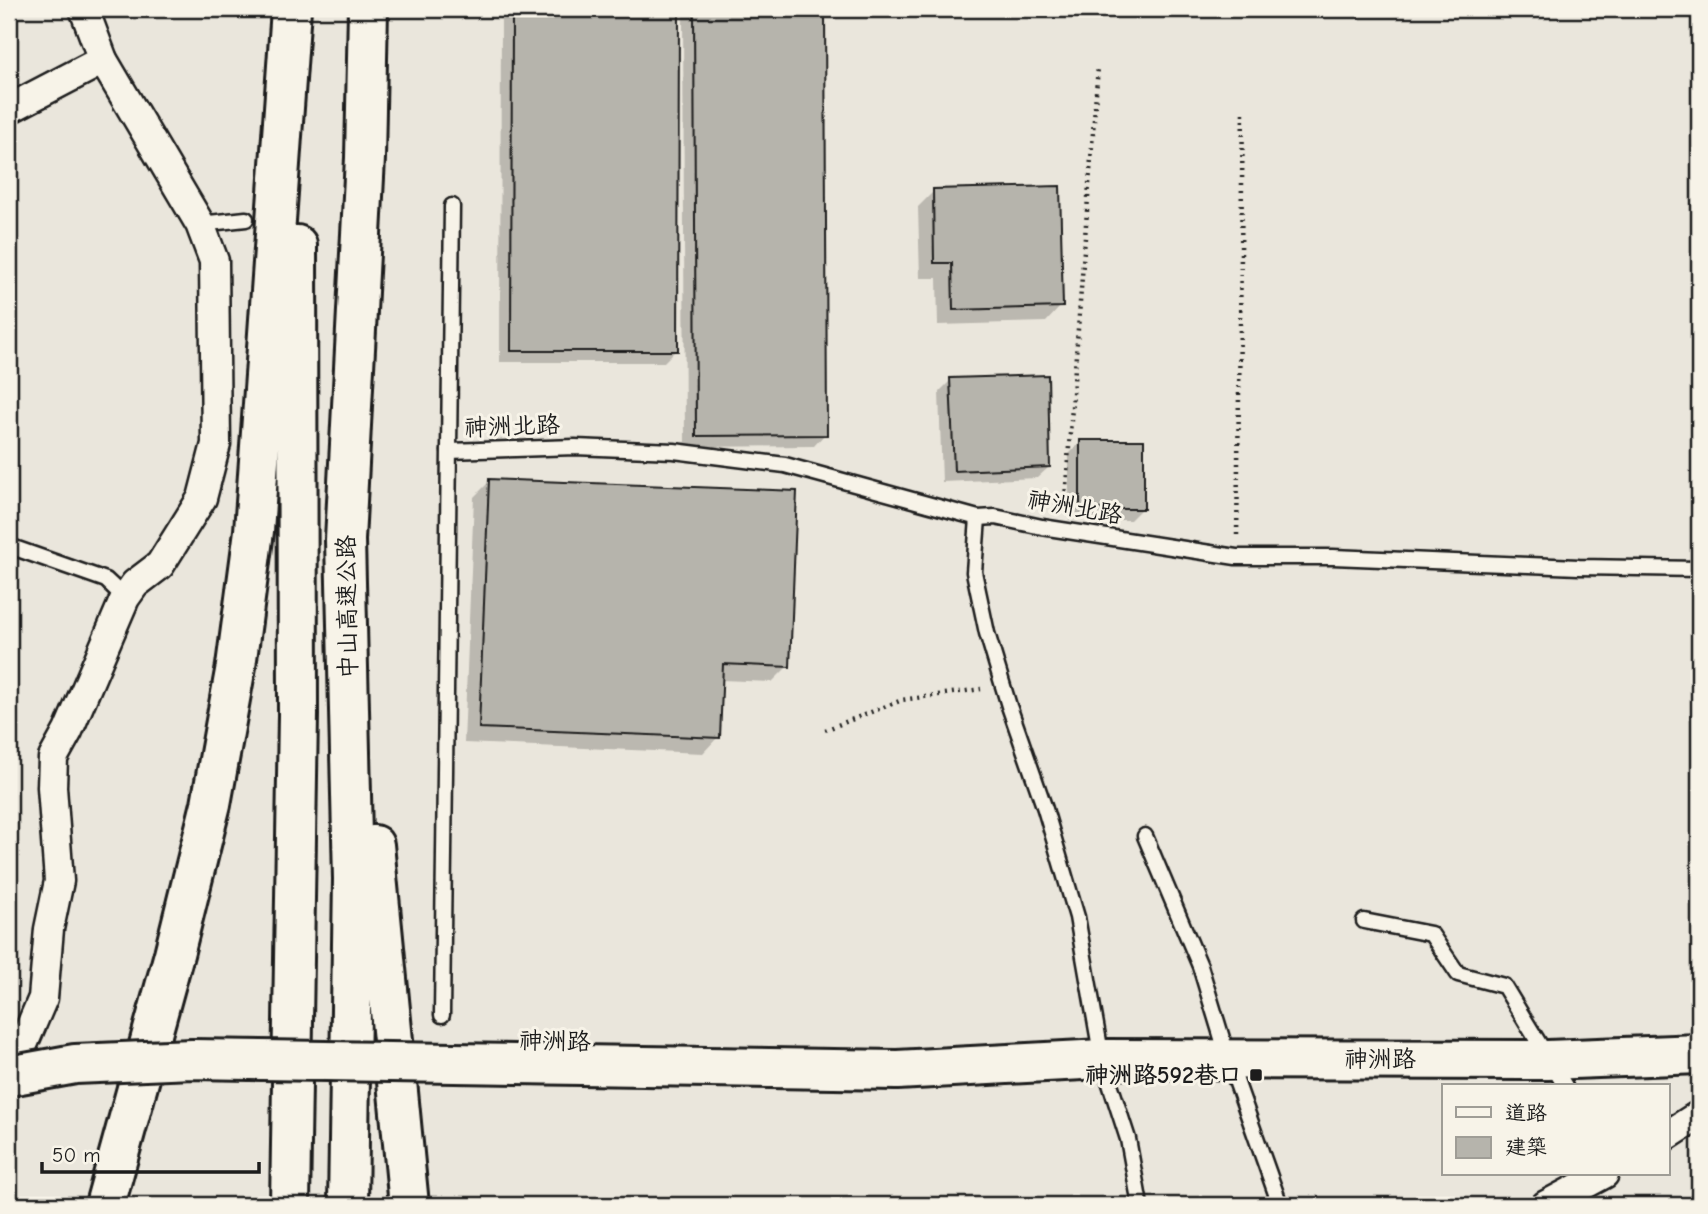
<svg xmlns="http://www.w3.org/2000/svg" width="1708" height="1214" viewBox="0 0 1708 1214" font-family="'Comic Neue','LXGW WenKai TC',sans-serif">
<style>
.shadow{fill:#0003}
.building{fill:#b6b4ac;stroke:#1c1c1c;stroke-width:2}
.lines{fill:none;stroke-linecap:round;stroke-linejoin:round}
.lane-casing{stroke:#1c1c1c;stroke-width:19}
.street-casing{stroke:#1c1c1c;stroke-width:33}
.secondary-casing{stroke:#1c1c1c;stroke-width:44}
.highway-casing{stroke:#1c1c1c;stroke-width:44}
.path{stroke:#1c1c1c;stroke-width:4.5;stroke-dasharray:2 5;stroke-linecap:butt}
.lane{stroke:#f7f3e8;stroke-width:14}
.street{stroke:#f7f3e8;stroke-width:28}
.secondary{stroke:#f7f3e8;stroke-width:38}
.highway{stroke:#f7f3e8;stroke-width:38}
.secondary-bridge-casing{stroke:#1c1c1c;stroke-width:44;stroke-linecap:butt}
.secondary-bridge{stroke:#f7f3e8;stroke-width:38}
.poi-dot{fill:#1c1c1c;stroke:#f7f3e8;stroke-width:2.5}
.labels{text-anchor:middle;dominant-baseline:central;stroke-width:6;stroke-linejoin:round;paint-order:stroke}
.street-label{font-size:24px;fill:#1c1c1c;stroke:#f7f3e8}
.poi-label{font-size:24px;font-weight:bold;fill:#1c1c1c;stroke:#f7f3e8;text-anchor:end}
</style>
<rect width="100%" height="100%" fill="#eae6dc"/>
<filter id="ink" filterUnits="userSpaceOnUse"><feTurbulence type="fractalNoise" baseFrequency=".0143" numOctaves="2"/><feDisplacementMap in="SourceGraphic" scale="14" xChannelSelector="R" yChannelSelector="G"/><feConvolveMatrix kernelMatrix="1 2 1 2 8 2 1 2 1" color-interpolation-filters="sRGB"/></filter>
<g filter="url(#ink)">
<g class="shadow">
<path d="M501 9H677L676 350 664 362H500Z"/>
<path d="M683 9H823L825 434 814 446 685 447Z"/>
<path d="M934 191 1061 306 1046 322 938 325 937 278H920L918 207Z"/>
<path d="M951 380 1049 467 1037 478 942 482 939 392Z"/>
<path d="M1081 442 1142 508 1130 520H1069V454Z"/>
<path d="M490 481 788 666 772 682 721 680 718 737 703 753 464 743 474 497Z"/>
</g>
<g class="building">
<path d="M512 9H679L678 351H511Z"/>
<path d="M694 9H825L827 435 696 436Z"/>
<path d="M1060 186 1063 307 953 310 952 263H934L933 189Z"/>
<path d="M1048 375 1050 467 954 471 950 378Z"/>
<rect x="1080" y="440" width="64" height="69"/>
<path d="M489 479 797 491 790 667 723 664 720 738 479 728Z"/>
</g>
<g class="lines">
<defs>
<g id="lane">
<path d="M200 224 246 219"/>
<path d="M449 451 575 447 674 451 785 465 978 518 995 517 1042 527 1236 557H1333L1579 567 1699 569"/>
<path d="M978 518 974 572 987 633 1009 706 1045 809 1077 917 1102 1059 1128 1139 1140 1205"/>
<path d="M9 546 106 580 125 598"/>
<path d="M1145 836 1200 966 1228 1058 1280 1205"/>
<path d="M1364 921 1431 934 1458 974 1504 986 1565 1086"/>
<path d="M442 1015 452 206"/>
</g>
<g id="street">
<path d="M9 109 103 60"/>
<path d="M9 1077 43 998 49 929 59 881 52 787 53 758 68 731 125 598 135 584 160 565 202 498 216 444 214 261 200 224 103 60 84 9"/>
<path d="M1668 1135 1699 1115"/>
<path d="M1546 1205 1604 1174"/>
</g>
<path id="secondary" d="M897 1070 1102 1059 1548 1060 1699 1054"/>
<g id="highway">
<path d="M374 845 409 1205"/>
<path d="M105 1205 174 954 211 804 236 666 254 531 291 9"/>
<path d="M290 1205 298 715 297 245"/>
<path d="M348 1205 353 879 345 540 365 158 368 9"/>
</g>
</defs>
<use href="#lane" class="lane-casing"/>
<use href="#street" class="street-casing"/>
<use href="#secondary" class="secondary-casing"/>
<use href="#highway" class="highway-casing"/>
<g class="path">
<path d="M1064 512 1098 67"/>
<path d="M1237 535 1243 111"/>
<path d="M825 730 902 700 981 689"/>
</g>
<use href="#lane" class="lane"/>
<use href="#street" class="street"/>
<use href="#secondary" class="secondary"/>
<use href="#highway" class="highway"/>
<defs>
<path id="secondary-bridge" d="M9 1076 75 1064 192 1059 897 1070"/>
</defs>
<use href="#secondary-bridge" class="secondary-bridge-casing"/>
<use href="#secondary-bridge" class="secondary-bridge"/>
</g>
</g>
<rect class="poi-dot" x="1249" y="1068" width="14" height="14" rx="3.5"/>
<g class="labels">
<g class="street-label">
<text transform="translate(512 426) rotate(-2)">神洲北路</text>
<text transform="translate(1075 507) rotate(10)">神洲北路</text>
<text transform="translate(347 607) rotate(-91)">中山高速公路</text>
<text transform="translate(555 1041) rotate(1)">神洲路</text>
<text x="1380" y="1059">神洲路</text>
</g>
<g class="poi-label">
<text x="1242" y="1075">神洲路592巷口</text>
</g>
</g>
<rect width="1708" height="1214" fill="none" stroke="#f7f3e8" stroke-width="35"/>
<rect x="18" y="18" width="1673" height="1179" fill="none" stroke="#1c1c1c" stroke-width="2.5" filter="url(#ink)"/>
<rect x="1442" y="1084" width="228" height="91" fill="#f7f3e8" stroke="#9f9d96" stroke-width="2"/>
<rect x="1456" y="1107" width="35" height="10" fill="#f7f3e8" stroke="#9f9d96" stroke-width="2"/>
<text x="1505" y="1120" font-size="21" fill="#1c1c1c">道路</text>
<rect x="1456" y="1137" width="35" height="21" fill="#b6b4ac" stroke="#9f9d96" stroke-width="2"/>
<text x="1505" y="1154" font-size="21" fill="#1c1c1c">建築</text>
<path d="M42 1162v10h217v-10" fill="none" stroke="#1c1c1c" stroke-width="3.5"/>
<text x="52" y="1162" font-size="21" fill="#1c1c1c" stroke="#f7f3e8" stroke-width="5" paint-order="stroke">50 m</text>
</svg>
